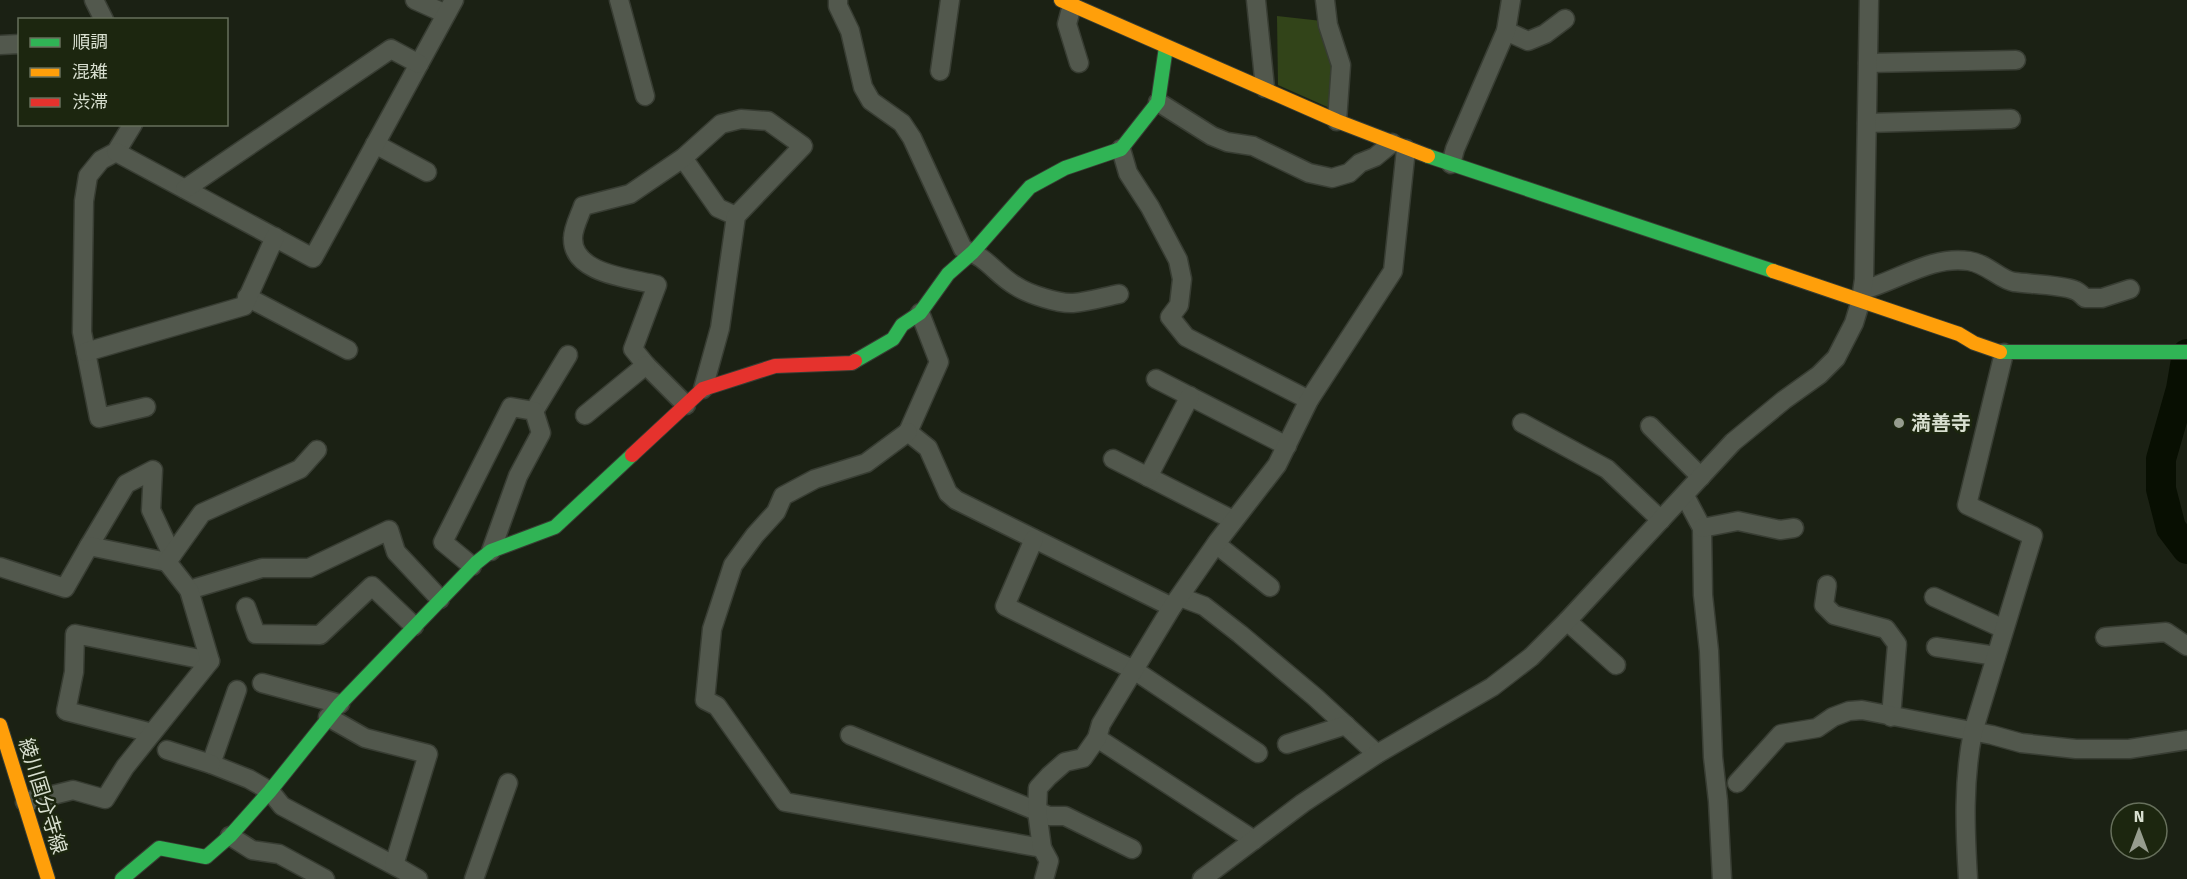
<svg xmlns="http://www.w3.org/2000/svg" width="2187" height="879" viewBox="0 0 2187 879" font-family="'Fira Sans','Noto Sans JP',sans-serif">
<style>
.green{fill:#324419}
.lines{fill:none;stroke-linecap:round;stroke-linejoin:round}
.river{stroke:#080f02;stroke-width:30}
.street-casing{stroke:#383d33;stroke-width:21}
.fast-casing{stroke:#383d33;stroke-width:16}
.slow-casing{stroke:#383d33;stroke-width:16}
.jam-casing{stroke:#383d33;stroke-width:16}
.street{stroke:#52584d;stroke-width:18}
.fast{stroke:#30b455;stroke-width:14}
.slow{stroke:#ff9f0a;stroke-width:14}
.jam{stroke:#e5322d;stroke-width:14}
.poi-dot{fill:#969c8e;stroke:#1c260f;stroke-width:2}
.labels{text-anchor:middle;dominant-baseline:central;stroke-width:5;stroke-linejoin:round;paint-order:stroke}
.poi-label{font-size:20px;font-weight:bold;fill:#d8dfd0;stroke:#1c260f;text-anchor:start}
.street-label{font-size:20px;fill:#d8dfd0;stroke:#1c260f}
</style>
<rect width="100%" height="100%" fill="#1b2114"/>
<path class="green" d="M1277 16 1322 21 1337 65 1332 109 1278 85Z"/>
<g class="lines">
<path class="river" d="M2187 354 2181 389 2161 459V489L2171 528 2187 549"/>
<defs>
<g id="street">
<path d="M94 0 104 20"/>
<path d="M415 0 446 14"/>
<path d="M619 0 645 96"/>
<path d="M838 0V6L850 31 863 87 871 101 902 123 912 138 963 249C988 257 996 275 1016 286 1028 294 1059 304 1073 303 1088 302 1104 297 1119 294"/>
<path d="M1256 0 1265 88"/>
<path d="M1325 0 1328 25 1341 65 1337 121"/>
<path d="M1072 5 1067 24 1079 63"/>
<path d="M1506 31 1528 41 1545 34 1565 19"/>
<path d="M0 45 20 44"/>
<path d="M1868 63 2016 60"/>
<path d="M940 71 950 0"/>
<path d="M1158 102 1212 136 1227 142 1253 146 1309 173 1332 178 1349 173 1360 163 1375 157 1392 143"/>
<path d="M1867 123 2011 119"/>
<path d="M133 124 116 152 101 160 88 176 84 201 82 332 99 418 146 407"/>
<path d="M375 144 427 172"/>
<path d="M1121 149 1128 173 1150 207 1178 260 1182 279 1179 305 1170 317 1186 337 1309 400"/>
<path d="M116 152 313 258 454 0"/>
<path d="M683 158 718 208 736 216"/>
<path d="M1451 164 1455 149 1506 31 1511 0"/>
<path d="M185 189 391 49 419 64"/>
<path d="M1863 290C1897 281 1932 255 1969 261 1988 264 2000 280 2014 282 2029 284 2062 285 2074 290 2078 291 2082 295 2085 298H2102L2130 289"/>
<path d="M247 297 348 350"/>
<path d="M920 313 939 362 908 432 928 448 948 493 956 500 1172 607"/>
<path d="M86 352 244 306 275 237"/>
<path d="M1156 379 1287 446"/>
<path d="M686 405 646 365 633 349 657 285C630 278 572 274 573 238 573 228 580 215 583 206L630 194 683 158 721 124 741 119 768 121 803 146 736 216 720 328 703 389"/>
<path d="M534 411 568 355"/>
<path d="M585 415 646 365"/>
<path d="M1522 423 1607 469 1661 520"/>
<path d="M1650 426 1701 477"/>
<path d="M908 432 866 463 815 479 783 496 776 512 755 535 733 565 712 629 705 700 717 706 785 802 1042 848"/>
<path d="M1113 459 1233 520"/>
<path d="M1148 477 1190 396"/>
<path d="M1685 496 1702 528 1703 595 1709 651 1713 757 1718 801 1722 879"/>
<path d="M1702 528 1738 521 1780 530 1794 528"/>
<path d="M1034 539 1005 606 1134 670 1258 753"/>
<path d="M1216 544 1270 587"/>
<path d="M89 546 126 484 153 470 151 510 172 555"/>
<path d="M472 566 443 542 511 407 534 411 541 433 518 476 491 551"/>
<path d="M0 567 65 588 89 546 167 562"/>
<path d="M1827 585 1824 605 1834 615 1886 629 1897 644 1891 717"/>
<path d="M189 590 262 568H309L389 530 396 552 440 599"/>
<path d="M1180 597 1204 606 1240 634 1315 697 1377 754"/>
<path d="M1934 597 2004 629"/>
<path d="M246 607 256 634 320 635 372 586 414 626"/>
<path d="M1567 621 1616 665"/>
<path d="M2105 637 2166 632 2187 646"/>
<path d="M1936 647 1996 656"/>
<path d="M262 683 340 704"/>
<path d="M237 690 211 764 249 779 270 791 282 806 397 867"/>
<path d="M328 717 365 738 428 754 394 865 418 879"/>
<path d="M152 733 66 711 74 672 75 634 210 661"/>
<path d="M850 735 1049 816H1065L1132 849"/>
<path d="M1097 738 1254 840"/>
<path d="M1287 744 1346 725"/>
<path d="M167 750 211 764"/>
<path d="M1737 783 1781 734 1817 728 1833 717 1849 711 1862 710 1992 735 2021 743 2076 749H2129L2187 740"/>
<path d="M25 802 73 790 105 799 125 767 210 661 189 590 167 562 202 513 300 469 317 450"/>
<path d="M230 836 252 850 279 854 325 879"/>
<path d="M474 879 508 783"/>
<path d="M1044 879 1049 861 1042 848 1037 811 1038 788 1049 776 1065 762 1083 758 1097 738 1101 724 1172 607 1218 541 1277 465 1309 400 1393 271 1406 149"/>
<path d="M1202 879 1303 803 1377 754 1492 687 1531 657 1567 621 1733 442 1784 400 1819 375 1836 358 1854 323 1861 300 1864 279 1869 0"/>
<path d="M1968 879C1965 829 1963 781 1973 732L2033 536 1967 505 2004 353"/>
</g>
<g id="fast">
<path d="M1428 156 1773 271"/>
<path d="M2000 352H2187"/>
<path d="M855 361 893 339 902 325 920 313 948 274 973 252 1030 187 1065 168 1121 149 1158 102 1166 47"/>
<path d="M122 879 159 848 206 857 230 836 270 791 340 704 476 563 491 551 555 527 632 455"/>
</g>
<g id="slow">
<path d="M1061 0 1337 121 1428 156"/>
<path d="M1773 271 1959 334 1974 343 2000 352"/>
<path d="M0 725 48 879"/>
</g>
<path id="jam" d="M632 455 703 389 775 366 852 363 855 361"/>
</defs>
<use href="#street" class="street-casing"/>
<use href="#fast" class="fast-casing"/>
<use href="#slow" class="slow-casing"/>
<use href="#jam" class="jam-casing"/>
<use href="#street" class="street"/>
<use href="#fast" class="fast"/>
<use href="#slow" class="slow"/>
<use href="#jam" class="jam"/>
</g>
<circle class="poi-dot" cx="1899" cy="423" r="6"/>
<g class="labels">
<g class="poi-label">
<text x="1911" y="423">満善寺</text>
</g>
<g class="street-label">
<text transform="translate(43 796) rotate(73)">綾川国分寺線</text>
</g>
</g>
<rect x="18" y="18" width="210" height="108" fill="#1c260f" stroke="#67705c" stroke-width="1.5"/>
<rect x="30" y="38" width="30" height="9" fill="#30b455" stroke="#67705c" stroke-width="1.5"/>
<text x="72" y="48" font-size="18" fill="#d8dfd0">順調</text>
<rect x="30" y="68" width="30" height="9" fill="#ff9f0a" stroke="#67705c" stroke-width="1.5"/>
<text x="72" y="78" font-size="18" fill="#d8dfd0">混雑</text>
<rect x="30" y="98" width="30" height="9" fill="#e5322d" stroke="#67705c" stroke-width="1.5"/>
<text x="72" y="108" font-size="18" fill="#d8dfd0">渋滞</text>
<g transform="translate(2139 831)"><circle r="28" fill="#1c260f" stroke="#67705c" stroke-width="1.5"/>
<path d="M0-4.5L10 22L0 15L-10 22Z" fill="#969c8e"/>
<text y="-9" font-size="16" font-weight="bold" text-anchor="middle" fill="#d8dfd0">N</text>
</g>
</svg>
